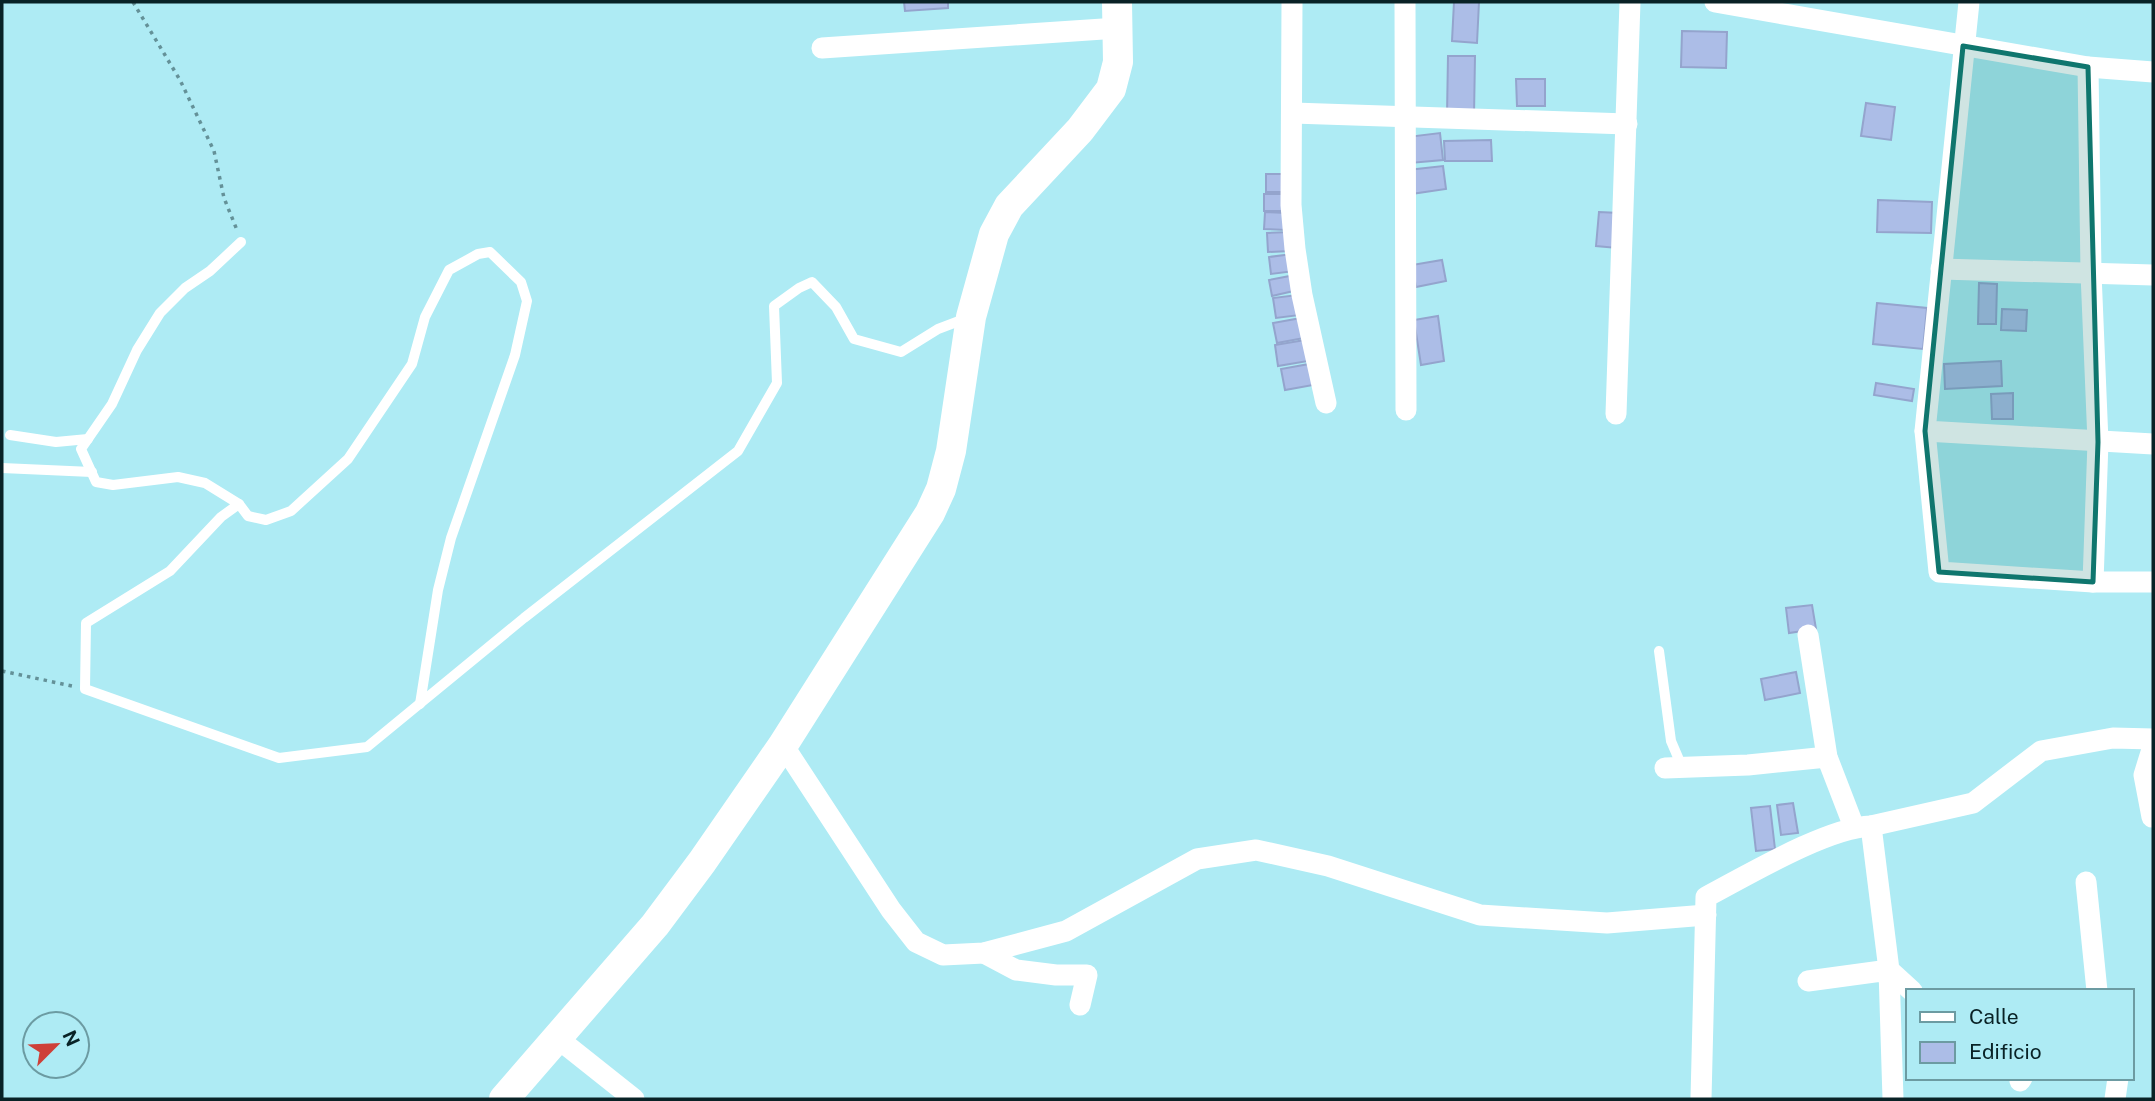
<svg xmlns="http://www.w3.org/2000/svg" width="2155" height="1101" viewBox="0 0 2155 1101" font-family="'Public Sans',sans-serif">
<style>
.building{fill:#acbde7;stroke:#94a4cd;stroke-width:2}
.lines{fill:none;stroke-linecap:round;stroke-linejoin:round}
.path{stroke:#649198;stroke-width:3.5;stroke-dasharray:3.5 5;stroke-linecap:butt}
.lane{stroke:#fff;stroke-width:10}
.street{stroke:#fff;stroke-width:21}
.secondary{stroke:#fff;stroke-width:30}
.marked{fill:#0f766e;fill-opacity:0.2;stroke:#0f766e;stroke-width:5;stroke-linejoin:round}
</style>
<rect width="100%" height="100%" fill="#aeebf4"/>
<g class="building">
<path d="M904 2H948V8L905 11Z"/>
<path d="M1454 2H1479L1477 43 1452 41Z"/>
<path d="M1682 31 1727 32 1726 68 1681 67Z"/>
<path d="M1448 56H1475L1474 116 1447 115Z"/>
<path d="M1516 79H1545V106H1517Z"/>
<path d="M1866 103 1895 107 1891 140 1861 136Z"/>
<path d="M1440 133 1443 160 1410 163 1407 137Z"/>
<path d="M1491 140 1492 161H1445L1444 141Z"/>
<path d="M1443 166 1446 189 1411 194 1408 170Z"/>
<rect x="1266" y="174" width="22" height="18"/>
<rect x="1264" y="194" width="22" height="17"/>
<path d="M1878 200 1932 202 1931 233 1877 232Z"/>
<path d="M1265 212 1287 213 1286 230 1264 229Z"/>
<path d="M1599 212 1619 213 1617 248 1596 246Z"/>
<path d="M1290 232V251L1268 252 1267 233Z"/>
<path d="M1292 254 1295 271 1271 274 1269 257Z"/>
<path d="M1442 260 1446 281 1416 287 1412 265Z"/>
<path d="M1295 275 1298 290 1272 296 1269 280Z"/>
<path d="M1979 283 1997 284 1996 324H1978Z"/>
<path d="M1297 295 1300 315 1276 318 1273 298Z"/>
<path d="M1877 303 1927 308 1923 349 1873 344Z"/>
<path d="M2002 309 2027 310 2026 331 2001 330Z"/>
<path d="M1438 316 1444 361 1421 365 1414 320Z"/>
<path d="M1301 318 1304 338 1277 343 1273 323Z"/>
<path d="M1305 340 1308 361 1278 366 1275 345Z"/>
<path d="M2001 361 2002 386 1945 389 1944 364Z"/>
<path d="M1309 364 1313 385 1285 390 1281 369Z"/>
<path d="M1876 383 1914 389 1912 401 1874 395Z"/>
<path d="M2013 393V419H1992L1991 394Z"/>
<path d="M1812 605 1816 629 1789 633 1786 608Z"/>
<path d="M1796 672 1800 693 1765 700 1761 679Z"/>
<path d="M1793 803 1798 833 1781 835 1777 805Z"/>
<path d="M1770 806 1775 849 1756 851 1751 808Z"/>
</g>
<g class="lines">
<g class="path">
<path d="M133 2 180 80 214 151 224 198 237 230"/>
<path d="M2 671 72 686"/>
</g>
<g class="lane">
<path d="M241 242 210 271 185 288 160 313 137 350 112 404 81 449 96 482 113 485 178 477 205 483 239 504 221 517 170 571 86 623 85 689 279 758 367 747 524 618 738 451 777 383 774 306 799 288 812 282 836 307 854 339 901 352 938 329 967 318"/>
<path d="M10 435 56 442 88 439"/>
<path d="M2 468 92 472"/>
<path d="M239 504 248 516 266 520 291 511 348 459 412 364 425 317 449 270 478 254 490 252 521 282 527 301 515 355 451 538 438 590 420 704"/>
<path d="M1659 651 1671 741 1683 769"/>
</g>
<g class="street">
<path d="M1292 2 1291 205 1295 249 1302 295 1326 403"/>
<path d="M1405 2 1406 410"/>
<path d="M1715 2 2088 67 2153 72"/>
<path d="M1969 2 1925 431 2153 444"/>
<path d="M822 48 1118 28"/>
<path d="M2088 67 2091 273 2098 442 2093 582"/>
<path d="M1293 113 1627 124"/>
<path d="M1941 269 2153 275"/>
<path d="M1616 414 1630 2"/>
<path d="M1925 431 1939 572 2093 582H2153"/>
<path d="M1808 635 1827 757 1854 827"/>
<path d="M783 745 891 910 916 942 943 955 984 953 1066 931 1197 859 1256 850 1328 866 1480 915 1607 923 1706 915"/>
<path d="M1665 768 1748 765 1827 757"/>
<path d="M2152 817 2144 775 2153 746"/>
<path d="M1871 826 1889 970 1912 991"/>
<path d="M2086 882 2097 991"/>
<path d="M984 953 1016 970 1056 975H1087L1080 1005"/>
<path d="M1808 981 1889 970 1893 1099"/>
<path d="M556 1037 634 1099"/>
<path d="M2020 1081 2022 1078"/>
<path d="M1701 1099 1706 897C1748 875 1826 828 1871 826L1973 803 2041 751 2113 738 2153 739"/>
<path d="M2115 1099 2118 1078"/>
</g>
<path class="secondary" d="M504 1099 655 925 702 862 783 745 930 513 941 489 951 451 971 317 994 234 1009 206 1080 130 1111 89 1118 62 1117 2"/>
</g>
<path class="marked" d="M1963 46 2088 67 2098 442 2093 582 1939 572 1925 431Z"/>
<rect width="2155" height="1101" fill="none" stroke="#092226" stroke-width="7"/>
<rect x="1906" y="989" width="228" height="91" fill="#aeebf4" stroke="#6c9ba2" stroke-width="2"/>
<rect x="1920" y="1012" width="35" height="10" fill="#ffffff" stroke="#6c9ba2" stroke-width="2"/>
<text x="1969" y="1024" font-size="21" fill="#092226">Calle</text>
<rect x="1920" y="1042" width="35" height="21" fill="#acbde7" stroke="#6c9ba2" stroke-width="2"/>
<text x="1969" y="1059" font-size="21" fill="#092226">Edificio</text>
<g transform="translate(56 1045) rotate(66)"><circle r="33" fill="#aeebf4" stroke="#6c9ba2" stroke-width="2"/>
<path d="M0-5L12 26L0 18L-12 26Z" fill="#ce4038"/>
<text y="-10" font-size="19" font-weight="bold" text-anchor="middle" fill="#092226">N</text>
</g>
</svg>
